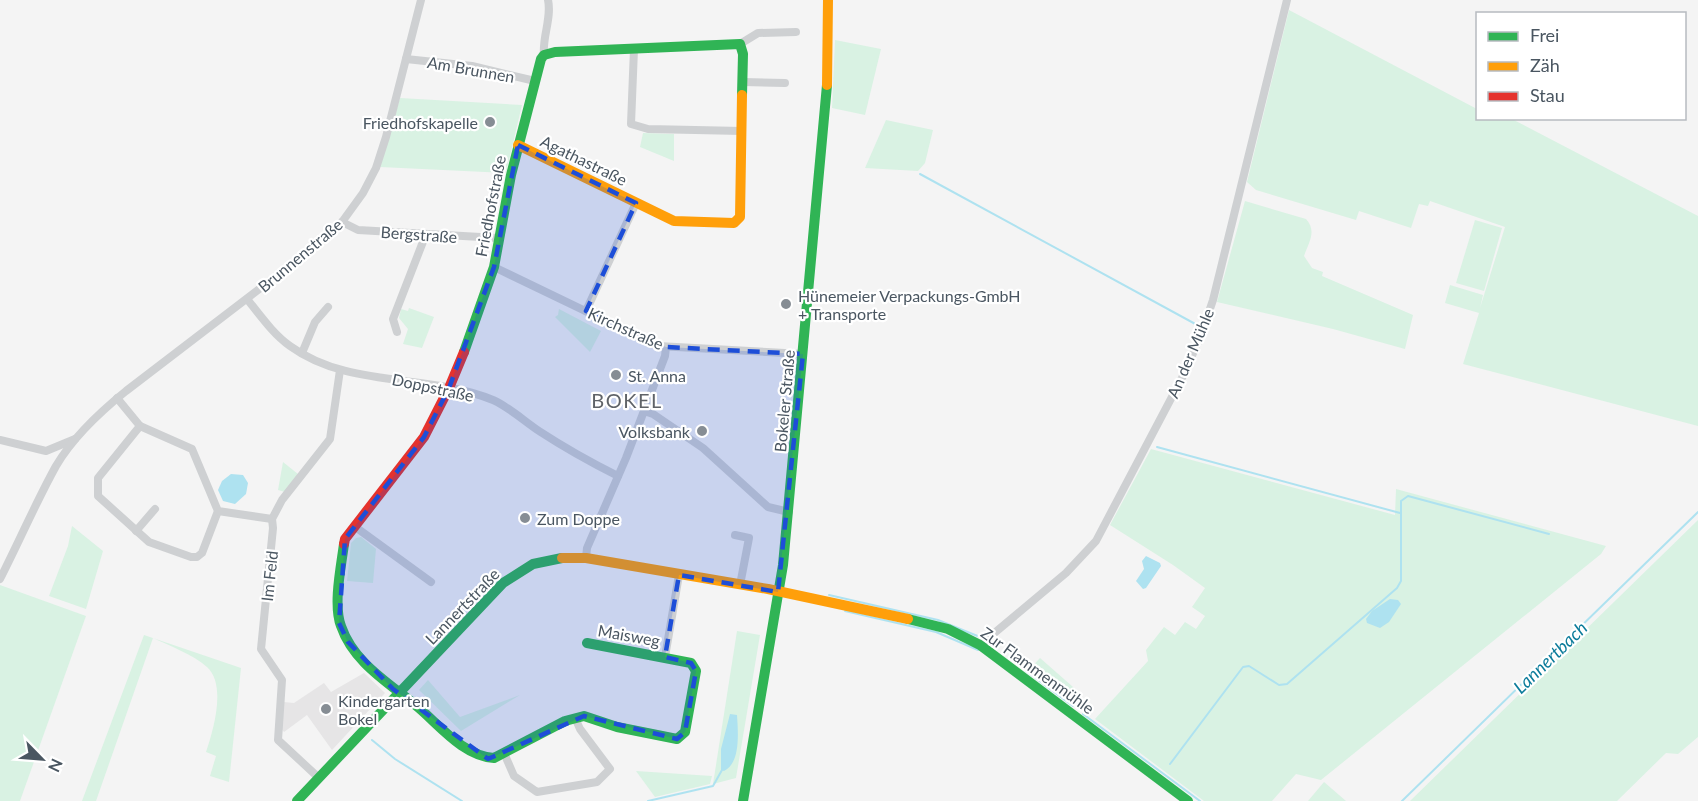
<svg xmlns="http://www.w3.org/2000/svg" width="1698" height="801" viewBox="0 0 1698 801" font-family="Lato,sans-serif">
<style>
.education{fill:#e6e5e6}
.green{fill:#d9f2e3}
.water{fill:#aee2f0}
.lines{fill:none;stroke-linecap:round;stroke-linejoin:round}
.stream{stroke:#aee2f0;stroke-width:2}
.street{stroke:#ced0d2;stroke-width:8}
.fast{stroke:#30b455;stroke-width:10}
.slow{stroke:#ff9f0a;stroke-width:10}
.jam{stroke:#e5322d;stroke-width:10}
.marked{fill:#1d4ed8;fill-opacity:0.2;stroke:#1d4ed8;stroke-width:4.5;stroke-dasharray:12 8;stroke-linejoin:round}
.poi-dot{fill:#868d94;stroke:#fff;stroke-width:2}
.labels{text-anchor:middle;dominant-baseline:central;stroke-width:4.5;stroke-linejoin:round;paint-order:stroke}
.street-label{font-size:16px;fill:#4a5661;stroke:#fff}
.poi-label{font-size:16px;fill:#4a5661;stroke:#fff;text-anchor:start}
.water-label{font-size:18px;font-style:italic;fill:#0c7c9b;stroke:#fff}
.quarter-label{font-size:20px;letter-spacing:1.5px;fill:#5f6368;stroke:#fff}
</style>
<rect width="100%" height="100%" fill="#f4f4f4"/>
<path class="education" d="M364 673 385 693 332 750 307 715 284 732 281 728 284 702 294 703 324 683 331 692Z"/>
<g class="green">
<path d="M1289 10 1477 109 1478 118 1512 119 1698 216V426L1463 364 1479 313 1445 303 1450 285 1483 295 1480 308 1505 227 1430 201 1428 206 1419 204 1411 228 1359 211 1356 220 1256 190 1247 182Z"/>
<path d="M835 40 881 49 865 115 832 108Z"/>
<path d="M400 98 522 105 506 173 380 167Z"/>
<path d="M886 120 933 130 925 163 918 171 865 168Z"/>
<path d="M643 133 674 134V161L640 147Z"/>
<path d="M1245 201 1306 219C1317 231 1309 242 1304 256L1312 268 1323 272 1322 276 1413 315 1405 349 1333 329 1217 302Z"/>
<path d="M1475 220 1502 228 1484 291 1456 283Z"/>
<path d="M409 308 434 317 422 348 403 344 408 329 399 318 401 309 408 311Z"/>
<path d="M559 309 601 331 590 352 555 317 558 315Z"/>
<path d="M1151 449 1395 515 1396 489 1606 546 1601 554 1321 780 1296 774 1272 801H1204L1095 719 1148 661 1146 650 1164 627 1175 635 1185 622 1196 629 1205 616 1192 607 1205 588 1173 565 1110 525Z"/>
<path d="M283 462 298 474 285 492 278 490Z"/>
<path d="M1698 520V737L1678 754 1666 753 1617 801H1410Z"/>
<path d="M72 526 103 551 86 609 49 596 68 546Z"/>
<path d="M361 537 376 549 373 583 347 581 351 543 356 538Z"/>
<path d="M0 585 86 616 20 801H0Z"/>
<path d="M737 631 760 635 736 778 713 784Z"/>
<path d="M144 635 241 668 229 782 210 776 216 756 206 752C213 731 227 685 207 667 192 654 170 646 153 638L96 801H82Z"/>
<path d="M1040 658 1081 694 1074 704 1029 670Z"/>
<path d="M428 680 460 717 520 695 461 731 419 690Z"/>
<path d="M636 771 712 776 710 784 655 797Z"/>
<path d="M1324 782 1346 801H1308Z"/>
</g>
<g class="water">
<path d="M231 474 243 475 248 483 246 494 235 504 223 501 218 490 222 481Z"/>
<path d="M1146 556 1160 563 1161 566 1146 588 1143 589 1136 581 1144 569 1142 561Z"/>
<path d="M1390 599 1398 600 1401 604 1389 622 1380 628 1367 623 1366 619 1372 611Z"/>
<path d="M730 714 737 715C738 731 741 763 724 771L721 770V749Z"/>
</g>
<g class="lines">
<g class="stream">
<path d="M920 174 1199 326"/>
<path d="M1157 447 1400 513"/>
<path d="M829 595 938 620 980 637"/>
<path d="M845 611 936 632 978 650"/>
<path d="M1026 671 1073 706"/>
<path d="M1083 714 1200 801"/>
<path d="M372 740 395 759 462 801"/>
<path d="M1170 764 1243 667 1249 666 1279 685 1287 684 1397 588 1401 581V501L1408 496 1549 534"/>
<path d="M648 801 713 786 722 770"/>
<path d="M1402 801 1698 512"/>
</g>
<g class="street">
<path d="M740 44 758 33 796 32"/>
<path d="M634 49 631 124 648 129 742 131"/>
<path d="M544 55C542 37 552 18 548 0"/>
<path d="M406 59 472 66 535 81"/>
<path d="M743 82 785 83"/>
<path d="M342 222 358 230 498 238"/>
<path d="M494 267 658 346 803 354"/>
<path d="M247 299C260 315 273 334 290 346 349 389 428 373 493 400 509 407 524 421 539 431 565 448 590 462 618 476"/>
<path d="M586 311 636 203"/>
<path d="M397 332 393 319 426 234"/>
<path d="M302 353 315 322 328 307"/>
<path d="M117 398 140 426 98 478V496L149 542 191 557H197L202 553 218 511"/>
<path d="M644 411 653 414 703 448 768 507 789 512"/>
<path d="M140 426 192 449 218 511 272 519"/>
<path d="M0 440 46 451 75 439"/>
<path d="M354 526 431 582"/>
<path d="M136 531 155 509"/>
<path d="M735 535 749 538 740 585"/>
<path d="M586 558 587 548 626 458 665 356 666 347"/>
<path d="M0 579C19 542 36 502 56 466 73 437 100 412 126 391L318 244 342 222 363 193 376 168 386 137 421 0"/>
<path d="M980 645 1066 573 1096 541 1184 374 1201 335 1213 300 1287 0"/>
<path d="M665 657 679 575"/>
<path d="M504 753 514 776 537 792 597 782 610 769 580 729 576 720"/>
<path d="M319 778 278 740 282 680 261 649 273 528 272 519 282 500 330 439 340 370"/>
</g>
<g class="fast">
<path d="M464 352 494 267 511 175 541 59 544 55 555 52 740 44 743 54 742 95"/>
<path d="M344 544C341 567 333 605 341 626 354 664 391 684 419 708 441 727 464 756 494 758L565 721 584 716 617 727 677 739 685 732 696 671 691 663 587 643"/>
<path d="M908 619 948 629 980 645 1188 801"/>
<path d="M297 801 503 583 533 564 562 558"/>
<path d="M743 801 783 565 827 85"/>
</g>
<g class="slow">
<path d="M827 85 828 0"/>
<path d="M518 145 674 221 734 223 740 217 742 95"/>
<path d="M562 558H586L768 589 908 619"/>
</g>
<path class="jam" d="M344 544 345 539 424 437 449 388 464 352"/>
</g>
<path class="marked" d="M518 145 636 203 586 311 666 347 803 354 778 592 679 575 665 657 691 663 696 671 685 732 677 739 584 716 488 759 393 689 348 642 339 623 345 539 424 437 449 388 494 267Z"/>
<g class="poi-dot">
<circle cx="490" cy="122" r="6"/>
<circle cx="786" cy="304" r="6"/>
<circle cx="616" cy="375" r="6"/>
<circle cx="702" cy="431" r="6"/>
<circle cx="525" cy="518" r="6"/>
<circle cx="326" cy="709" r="6"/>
</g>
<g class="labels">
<g class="street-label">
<text transform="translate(471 69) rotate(10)">Am Brunnen</text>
<text transform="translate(584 160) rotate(26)">Agathastraße</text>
<text transform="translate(490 206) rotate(-79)">Friedhofstraße</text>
<text transform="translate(419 234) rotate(4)">Bergstraße</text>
<text transform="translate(300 255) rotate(-40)">Brunnenstraße</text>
<text transform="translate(626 328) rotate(24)">Kirchstraße</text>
<text transform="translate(1190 353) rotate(-67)">An der Mühle</text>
<text transform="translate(433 387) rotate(12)">Doppstraße</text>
<text transform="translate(784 401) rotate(-85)">Bokeler Straße</text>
<text transform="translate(269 576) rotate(-84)">Im Feld</text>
<text transform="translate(462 606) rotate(-46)">Lannertstraße</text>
<text transform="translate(629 635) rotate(10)">Maisweg</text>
<text transform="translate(1038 670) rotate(36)">Zur Flammenmühle</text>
</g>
<g class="poi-label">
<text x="478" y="122" text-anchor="end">Friedhofskapelle</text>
<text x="798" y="295">Hünemeier Verpackungs-GmbH<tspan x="798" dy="18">+ Transporte</tspan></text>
<text x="628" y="375">St. Anna</text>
<text x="690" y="431" text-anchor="end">Volksbank</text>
<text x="537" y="518">Zum Doppe</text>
<text x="338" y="700">Kindergarten<tspan x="338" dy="18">Bokel</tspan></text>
</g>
<g class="water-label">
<text transform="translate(1550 657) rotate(-44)">Lannertbach</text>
</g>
<g class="quarter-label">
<text x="627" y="400">BOKEL</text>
</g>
</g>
<rect x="1476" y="12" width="210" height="108" fill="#ffffff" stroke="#b7bbc0" stroke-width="1.5"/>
<rect x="1488" y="32" width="30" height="9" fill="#30b455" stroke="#b7bbc0" stroke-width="1.5"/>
<text x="1530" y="42" font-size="18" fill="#4a5661">Frei</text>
<rect x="1488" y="62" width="30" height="9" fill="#ff9f0a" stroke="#b7bbc0" stroke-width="1.5"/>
<text x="1530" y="72" font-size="18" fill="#4a5661">Zäh</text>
<rect x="1488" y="92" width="30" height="9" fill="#e5322d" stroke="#b7bbc0" stroke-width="1.5"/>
<text x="1530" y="102" font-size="18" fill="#4a5661">Stau</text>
<g transform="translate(42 759) rotate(115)" stroke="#ffffff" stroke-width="4.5" paint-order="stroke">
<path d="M0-4.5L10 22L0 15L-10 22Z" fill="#4a5661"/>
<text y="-9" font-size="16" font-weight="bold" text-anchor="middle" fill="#4a5661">N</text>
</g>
</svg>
